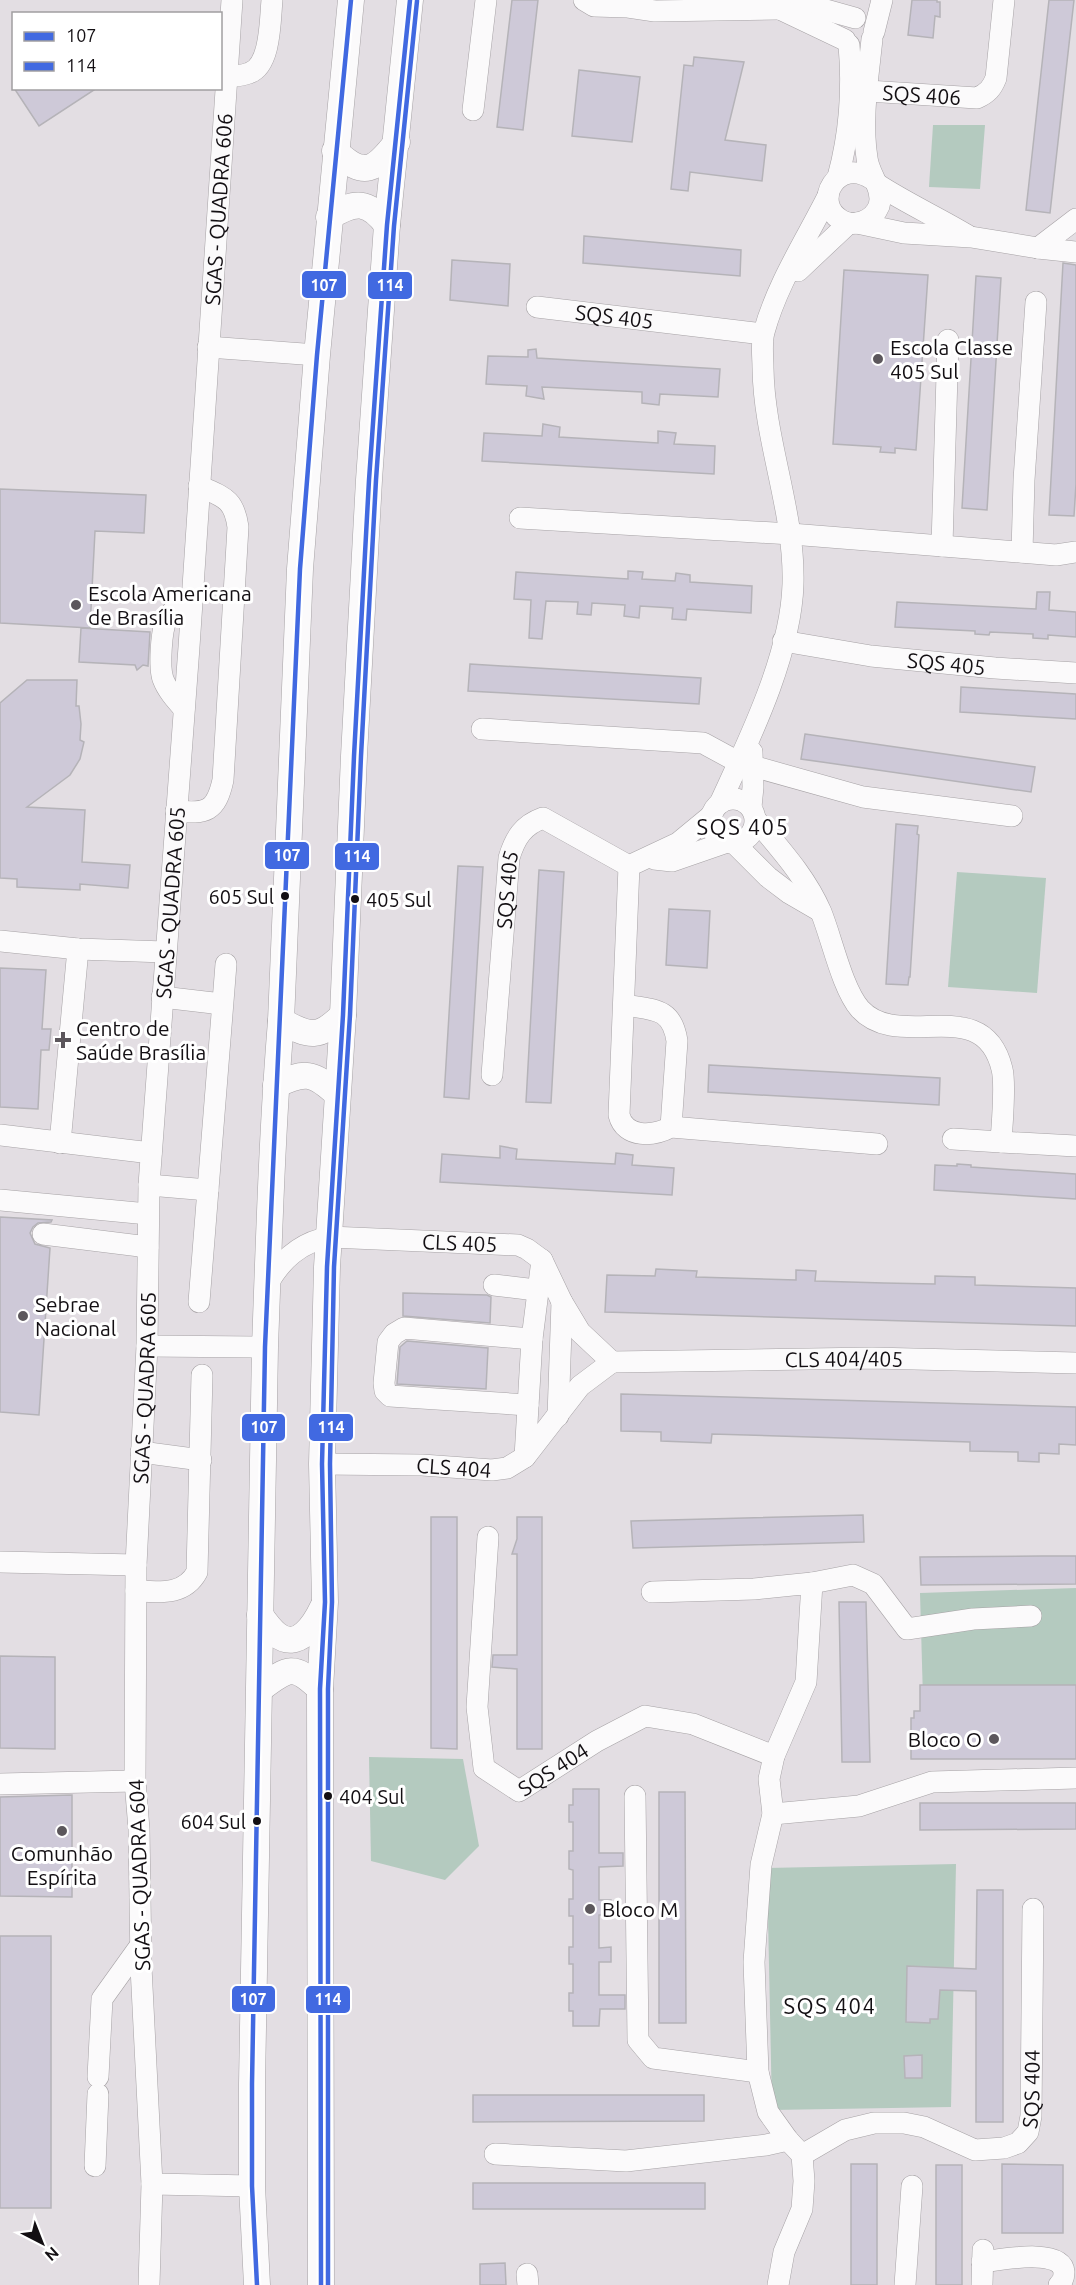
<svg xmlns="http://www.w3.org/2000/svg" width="1076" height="2285" viewBox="0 0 1076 2285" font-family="Ubuntu,sans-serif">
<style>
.green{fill:#b4cabf}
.building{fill:#cec9d8;stroke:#b5b3b8;stroke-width:1.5}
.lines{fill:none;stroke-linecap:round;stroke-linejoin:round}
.minor-casing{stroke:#a6a2a5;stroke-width:22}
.major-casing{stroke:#a6a2a5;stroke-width:27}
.minor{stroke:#fbfafb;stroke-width:21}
.major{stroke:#fbfafb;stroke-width:26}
.bus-1-casing{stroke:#fff;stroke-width:9}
.bus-2-casing{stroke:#fff;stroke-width:9}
.bus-1{stroke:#4169e1;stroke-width:4.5}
.bus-2{stroke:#4169e1;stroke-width:4.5}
.poi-dot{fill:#5c575c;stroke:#fff;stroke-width:2}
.bus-dot{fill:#130f13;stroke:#fff;stroke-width:2}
.labels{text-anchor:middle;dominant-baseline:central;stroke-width:6;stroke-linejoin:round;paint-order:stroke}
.bus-label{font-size:20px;fill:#130f13;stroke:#fff;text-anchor:end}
.street-label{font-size:21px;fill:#130f13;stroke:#fff}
.poi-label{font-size:21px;fill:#130f13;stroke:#fff;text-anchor:start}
.neighbourhood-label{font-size:22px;letter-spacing:1.5px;fill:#130f13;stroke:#fff}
.line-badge{stroke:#fff;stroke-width:2}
.badge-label{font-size:16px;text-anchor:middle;font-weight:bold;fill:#fff}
</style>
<rect width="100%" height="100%" fill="#e3dee3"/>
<g class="green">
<path d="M933 125H985L980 189 929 187Z"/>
<path d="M957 872 1046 878 1037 993 948 987Z"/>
<path d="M1076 1588V1694L923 1699 920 1593Z"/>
<path d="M369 1757 463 1759 479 1846 445 1880 371 1861Z"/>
<path d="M956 1864 951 2107 772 2110 767 1868Z"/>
</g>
<g class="building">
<path d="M512 0H538L523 130 497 127Z"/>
<path d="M912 0H937V2H940V17L935 16 933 38 908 35Z"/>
<path d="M1049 0H1074L1050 213 1026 210Z"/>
<path d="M694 57 744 62 725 140 766 145 762 181 690 172 688 191 671 189 684 65 693 66Z"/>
<path d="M579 70 640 77 632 142 572 136Z"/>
<path d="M14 88H97L39 126Z"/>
<path d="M584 236 741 250 740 276 583 263Z"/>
<path d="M452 260 510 264 508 306 450 300Z"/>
<path d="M1063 263 1076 265V484L1074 516 1049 515Z"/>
<path d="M844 270 928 275 916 450 895 448V453L880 452 881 447 833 444Z"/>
<path d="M976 276 1001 278 987 510 962 508Z"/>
<path d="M536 349 537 358 720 369 718 397 660 394 659 405 642 403V392L542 387 544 399 526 396 527 386 486 384 488 356 528 357V350Z"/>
<path d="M543 424 560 427 559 437 658 443V431L676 433 674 444 715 446 714 474 482 461 484 433 542 436Z"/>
<path d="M0 489 146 495 144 533 95 531 90 628 0 623Z"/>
<path d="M628 571 643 572 642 579 675 581 676 573 690 575V582L752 586 751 613 687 609 686 620 672 619 673 608 640 606 639 618 624 616 625 605 592 603 591 615 577 614 578 602 546 601 542 639 529 638 531 600 514 599 516 572 628 579Z"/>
<path d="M1037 592H1050L1049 610 1076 612V637L1048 635V639L1033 638V634L990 632 989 635 975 634V631L895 627 897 602 1036 609Z"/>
<path d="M81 628 150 632 148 666 143 665 137 670 135 665 79 662Z"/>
<path d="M470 664 701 678 699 704 468 691Z"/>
<path d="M27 680H77L76 706H79L81 724 80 740 84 742 80 759 70 775 27 807 85 810 82 862 130 865 128 888 80 884V890L17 887V879L0 878V703Z"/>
<path d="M961 687 1076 694V719L960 712Z"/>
<path d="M805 734 1035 767 1031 792 801 759Z"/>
<path d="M896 824 918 826 917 834 919 835 910 977H909L908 985 886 984Z"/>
<path d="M458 866 483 867 469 1099 444 1097Z"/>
<path d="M539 870 564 872 551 1103 526 1102Z"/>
<path d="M669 909 710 911 707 968 666 965Z"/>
<path d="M0 968 46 970 42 1029H51L49 1050H41L38 1109 0 1107Z"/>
<path d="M709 1065 940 1078 939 1105 708 1092Z"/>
<path d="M500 1146 517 1149 516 1159 615 1164 616 1153 633 1155 632 1165 674 1168 672 1195 440 1182 442 1154 500 1158Z"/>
<path d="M957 1164 971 1165V1167L1076 1174V1199L934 1190 935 1165 957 1166Z"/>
<path d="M0 1217 52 1220 51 1222 38 1223 33 1227 30 1233 35 1244 50 1248 39 1415 0 1412Z"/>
<path d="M656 1269 697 1271 696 1277 796 1280V1270L816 1271 815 1281 884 1283 935 1284V1276L975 1277V1285L1076 1288V1326L605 1312 607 1275 655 1276Z"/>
<path d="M403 1293 487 1295 491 1297 490 1323 403 1316Z"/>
<path d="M407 1341 488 1348 486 1389 397 1384 400 1347Z"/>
<path d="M621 1394 1076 1407V1445L1059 1444V1454L1039 1453V1462L1018 1461V1452L970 1451V1442L712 1434 711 1443 661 1441V1432L621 1431Z"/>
<path d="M863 1515 864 1542 633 1548 631 1521Z"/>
<path d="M431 1517H457V1749L431 1748Z"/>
<path d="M517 1517H542V1749H517V1669L492 1667 493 1655H517V1554H512L517 1539Z"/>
<path d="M1041 1556H1076V1584L921 1585 920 1557Z"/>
<path d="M839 1602H866L870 1762H842Z"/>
<path d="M0 1656 55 1657V1749L0 1748Z"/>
<path d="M920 1685H1076V1759H911V1718H914V1711H920Z"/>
<path d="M573 1789H599V1853H623V1866L599 1867V1900H611V1915H599V1948L611 1947V1962H599V1995H625V2009H600L599 2026H573V2011H569V1993H573V1964H569V1947H573V1916H569V1899H573V1870L569 1869V1851H573V1822H569V1805H573Z"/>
<path d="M659 1792H685L686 2023H659Z"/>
<path d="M72 1795V1897L0 1896V1797Z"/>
<path d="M920 1803H1076V1829L920 1830Z"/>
<path d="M977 1890H1003V2122H976V1991L940 1990 938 2019H930V2023L906 2022 907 1966 976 1969Z"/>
<rect x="0" y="1936" width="51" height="272"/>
<path d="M922 2055V2078H905L904 2056Z"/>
<path d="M473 2095H704V2121L473 2122Z"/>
<rect x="851" y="2164" width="26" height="121"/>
<path d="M1002 2164 1063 2165V2233H1002Z"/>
<rect x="936" y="2165" width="26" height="120"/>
<rect x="473" y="2183" width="232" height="26"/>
<path d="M505 2263 506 2285H480V2264Z"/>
</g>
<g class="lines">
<defs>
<g id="minor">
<path d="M584 0 594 6 628 7 655 11 778 9 803 6 815 7 855 18"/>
<path d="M782 10 845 40"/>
<path d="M874 32 882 0"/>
<path d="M872 39C868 78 861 120 867 158 869 175 884 189 879 206 873 221 854 228 841 220 811 202 838 156 872 179"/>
<path d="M226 77C233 76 242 76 249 73 271 66 270 20 272 0"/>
<path id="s1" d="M852 90 977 98C988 93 992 88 996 78L1004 0"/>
<path d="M473 110 486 0"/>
<path d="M838 177C850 133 853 90 849 45"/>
<path d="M877 184C906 203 937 217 967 235"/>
<path d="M857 223 904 233 971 237 1038 248 1076 252"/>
<path d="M1038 248 1076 219"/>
<path d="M798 271 849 223"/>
<path id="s2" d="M537 307 763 334"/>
<path d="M208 347 317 355"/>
<path d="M520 518 791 534 1056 555 1076 552"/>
<path d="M942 546 948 340"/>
<path d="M1022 552 1024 480 1036 302"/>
<path id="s3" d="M783 641 871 656 995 668 1076 673"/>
<path d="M184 709C176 700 167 690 163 679 159 668 161 629 167 619 172 609 183 604 192 598"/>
<path d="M482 729 703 743 738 762 863 797 1012 816"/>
<circle cx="733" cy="821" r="22"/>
<path d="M720 803C749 740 791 655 793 584 795 511 764 441 763 368 763 357 761 343 764 332 777 284 806 240 828 196"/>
<path d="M751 807 753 787 752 752"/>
<path d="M176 811C206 814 216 812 223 780L238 527C234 498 223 497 199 486"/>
<path d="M712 815 678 843 629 866 619 1115C625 1139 654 1136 671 1127L877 1144"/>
<path d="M756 820C780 849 806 877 821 912 832 939 842 988 860 1009 900 1053 983 991 1002 1069 1006 1084 1002 1124 1001 1142L953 1139"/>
<path d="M734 843 768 877 789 893 820 911"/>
<path d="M654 859 672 861 727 842"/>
<path d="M0 941 78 949 165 952"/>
<path d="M162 997 222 1004"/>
<path d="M625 1005C653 1010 672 1007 677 1041L671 1127"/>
<path id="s4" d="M492 1075 509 858C515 838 523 825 543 818L629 866"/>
<path d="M0 1135 151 1153"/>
<path d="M1001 1142 1076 1146"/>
<path d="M60 1143 78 949"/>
<path d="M149 1185 208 1190"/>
<path d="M0 1200 148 1214"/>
<path d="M43 1234 148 1247"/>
<path id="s5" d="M267 1285C281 1260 300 1242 330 1237L518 1245 527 1249 542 1260 562 1302 580 1332 612 1362"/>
<path d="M494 1285 536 1290"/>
<path d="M199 1302 226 964"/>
<path d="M147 1346 265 1347"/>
<path id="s6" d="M612 1362 872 1358 1076 1363"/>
<path d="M528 1405 390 1396 385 1391 384 1383 388 1342 394 1334 404 1328 532 1339"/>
<path d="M558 1416 562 1302"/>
<path d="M141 1452 201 1460"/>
<path d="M525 1457 532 1339 542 1260"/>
<path id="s7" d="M322 1464 422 1465 492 1470 507 1468 525 1457 580 1386 612 1362"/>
<path id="s8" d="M488 1537 477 1707 484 1768 519 1791 597 1741 645 1716 693 1724 774 1756"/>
<path d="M0 1562 136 1565"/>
<path d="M812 1583 853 1575 873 1584 907 1629 973 1619 1031 1616"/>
<path d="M136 1591C159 1592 184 1596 197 1572L202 1375"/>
<path d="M652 1592 754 1589 812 1583 806 1682 774 1756 769 1779 773 1814 761 1865 754 1962 758 2072 768 2112 788 2140 802 2155 804 2181 802 2209 784 2252 778 2285"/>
<path d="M0 1784 135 1781"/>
<path d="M635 1796 638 2040 653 2058 758 2072"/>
<path d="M773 1814 859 1806 932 1782 1076 1778"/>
<path d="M98 2077 102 1999 140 1946"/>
<path d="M495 2154 626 2161 766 2145 788 2140"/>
<path id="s9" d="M802 2155 845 2130 874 2123H904L924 2127 975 2150 1004 2148 1018 2143 1028 2132 1031 2116 1033 1909"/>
<path d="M95 2166 98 2094"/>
<path d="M152 2184 252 2186"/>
<path d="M982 2262C999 2260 1062 2247 1064 2272 1064 2278 1063 2281 1059 2285"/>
<path d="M527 2274 528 2285"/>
<path id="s10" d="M149 2285 152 2184 141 1967 139 1829 135 1781 136 1565 147 1346 149 1185 189 647 232 0"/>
<path d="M905 2285 912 2186"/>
<path d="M982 2285 983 2250"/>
</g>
<g id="major">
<path d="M335 151C365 179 375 170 397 142"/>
<path d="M329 217C355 201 368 200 387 225"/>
<path d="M281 1021C310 1037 319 1039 343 1015"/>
<path d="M276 1085C305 1071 313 1072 337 1094"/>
<path d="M260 1615C265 1622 270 1629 276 1634 298 1652 315 1624 323 1607"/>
<path d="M260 1689C288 1668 293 1663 320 1689"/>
<path d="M257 2285 252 2186V2084L265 1347C269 1239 272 1130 281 1021L300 569 317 355 351 0"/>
<path d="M321 2285 320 1689 325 1602 322 1464 327 1267 343 1015 354 756 369 480 387 225 410 0"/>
</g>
</defs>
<use href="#minor" class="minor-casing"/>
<use href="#major" class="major-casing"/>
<use href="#minor" class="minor"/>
<use href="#major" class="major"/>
<defs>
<g id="bus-1">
<path d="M257 2285 252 2186V2084L265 1347 300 569 317 355 351 0"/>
<path d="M321 2285 320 1689 325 1602 322 1464 327 1267 343 1015 354 756 369 480 387 225 410 0"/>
</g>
<path id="bus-2" d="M328 2285V1689L332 1602 330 1464 334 1267 350 1015 361 756 376 480 394 226 417 1"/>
</defs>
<use href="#bus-1" class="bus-1-casing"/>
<use href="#bus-2" class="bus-2-casing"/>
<use href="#bus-1" class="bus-1"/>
<use href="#bus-2" class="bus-2"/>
</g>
<g class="poi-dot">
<circle cx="878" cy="359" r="6"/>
<circle cx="76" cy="605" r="6"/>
<path d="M60 1031h6v6h6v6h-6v6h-6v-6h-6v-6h6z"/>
<circle cx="23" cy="1316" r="6"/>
<circle cx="994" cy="1739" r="6"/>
<circle cx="62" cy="1831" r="6"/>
<circle cx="590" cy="1909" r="6"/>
</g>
<g class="bus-dot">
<circle cx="285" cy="896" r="5"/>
<circle cx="355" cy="899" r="5"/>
<circle cx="328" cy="1796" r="5"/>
<circle cx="257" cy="1821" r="5"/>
</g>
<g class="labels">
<g class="bus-label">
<text x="274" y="896">605 Sul</text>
<text x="366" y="899" text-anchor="start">405 Sul</text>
<text x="339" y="1796" text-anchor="start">404 Sul</text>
<text x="246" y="1821">604 Sul</text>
</g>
<g class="street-label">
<text stroke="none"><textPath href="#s1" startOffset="70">SQS 406</textPath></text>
<text stroke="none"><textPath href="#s10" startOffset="2079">SGAS - QUADRA 606</textPath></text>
<text stroke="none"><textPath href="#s2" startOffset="78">SQS 405</textPath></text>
<text stroke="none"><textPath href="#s3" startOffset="165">SQS 405</textPath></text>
<text stroke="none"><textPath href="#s4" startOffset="186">SQS 405</textPath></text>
<text stroke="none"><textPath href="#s10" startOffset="1384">SGAS - QUADRA 605</textPath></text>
<text stroke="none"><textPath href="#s5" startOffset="212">CLS 405</textPath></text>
<text stroke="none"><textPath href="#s6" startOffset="232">CLS 404/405</textPath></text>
<text stroke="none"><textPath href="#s10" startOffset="898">SGAS - QUADRA 605</textPath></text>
<text stroke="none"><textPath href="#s7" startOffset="132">CLS 404</textPath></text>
<text stroke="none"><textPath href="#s8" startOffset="314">SQS 404</textPath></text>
<text transform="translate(139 1875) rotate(-92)">SGAS - QUADRA 604</text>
<text stroke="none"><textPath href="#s9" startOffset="288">SQS 404</textPath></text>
</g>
<g class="poi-label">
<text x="890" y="347">Escola Classe<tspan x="890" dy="24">405 Sul</tspan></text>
<text x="88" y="593">Escola Americana<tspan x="88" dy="24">de Brasília</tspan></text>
<text x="76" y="1028">Centro de<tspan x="76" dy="24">Saúde Brasília</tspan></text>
<text x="35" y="1304">Sebrae<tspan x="35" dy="24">Nacional</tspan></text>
<text x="982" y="1739" text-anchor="end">Bloco O</text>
<text x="62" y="1853" text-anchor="middle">Comunhão<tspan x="62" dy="24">Espírita</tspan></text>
<text x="602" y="1909">Bloco M</text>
</g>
<g class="neighbourhood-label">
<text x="743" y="826">SQS 405</text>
<text x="830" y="2005">SQS 404</text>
</g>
</g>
<g class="line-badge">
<rect x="301" y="270" width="46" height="29" rx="6" fill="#4169e1"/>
<rect x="367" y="271" width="46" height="29" rx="6" fill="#4169e1"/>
<rect x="264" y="841" width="46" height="29" rx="6" fill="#4169e1"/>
<rect x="334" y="842" width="46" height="29" rx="6" fill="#4169e1"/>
<rect x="241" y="1413" width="45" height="29" rx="6" fill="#4169e1"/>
<rect x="308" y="1413" width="46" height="29" rx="6" fill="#4169e1"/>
<rect x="231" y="1985" width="45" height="28" rx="6" fill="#4169e1"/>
<rect x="305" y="1985" width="46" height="29" rx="6" fill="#4169e1"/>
</g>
<g class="badge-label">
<text x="324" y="291">107</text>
<text x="390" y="291">114</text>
<text x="287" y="861">107</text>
<text x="357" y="862">114</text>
<text x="264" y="1433">107</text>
<text x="331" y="1433">114</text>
<text x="253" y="2005">107</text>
<text x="328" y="2005">114</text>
</g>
<rect x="12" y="12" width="210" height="78" fill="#ffffff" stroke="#a19fa1" stroke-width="1.5"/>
<rect x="24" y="32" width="30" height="9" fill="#4169e1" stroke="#a19fa1" stroke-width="1.5"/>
<text x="66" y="42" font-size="18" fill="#130f13">107</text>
<rect x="24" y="62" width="30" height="9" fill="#4169e1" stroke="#a19fa1" stroke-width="1.5"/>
<text x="66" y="72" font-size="18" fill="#130f13">114</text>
<g transform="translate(42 2243) rotate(138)" stroke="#ffffff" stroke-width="4.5" paint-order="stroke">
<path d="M0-4.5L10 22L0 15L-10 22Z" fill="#130f13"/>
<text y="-9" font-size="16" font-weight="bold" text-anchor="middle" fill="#130f13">N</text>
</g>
</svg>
